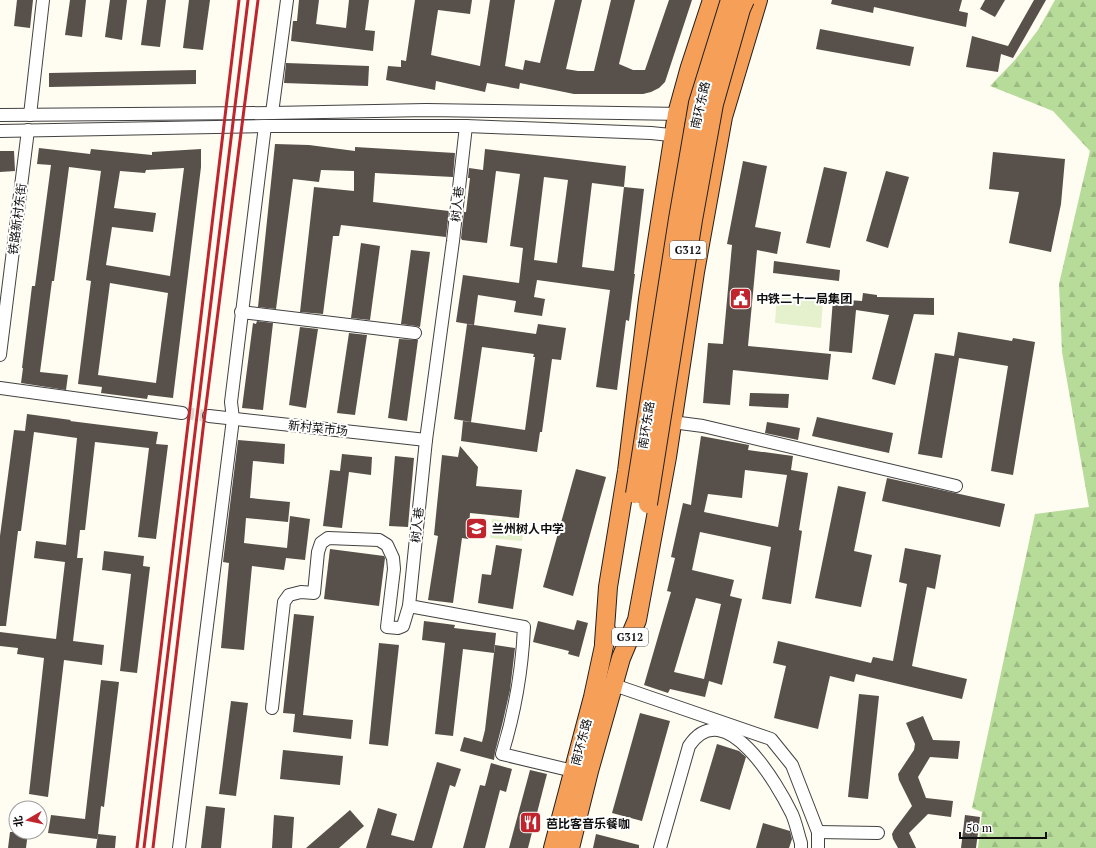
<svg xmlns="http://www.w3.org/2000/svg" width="1096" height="848" viewBox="0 0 1096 848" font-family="'PT Serif','Noto Sans SC',serif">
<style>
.forest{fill:url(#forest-firs)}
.pitch{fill:#e4f1cc}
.building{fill:#58504b;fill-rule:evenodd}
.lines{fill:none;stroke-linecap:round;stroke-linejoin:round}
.minor-tunnel{stroke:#dbd8cf;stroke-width:12;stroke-dasharray:12 6;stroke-linecap:butt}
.minor-casing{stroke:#424242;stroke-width:14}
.highway-casing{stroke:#202020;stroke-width:20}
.minor{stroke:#fff;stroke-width:12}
.highway{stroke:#f59f59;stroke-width:18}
.rail{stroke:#c0252d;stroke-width:3}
.highway-bridge-casing{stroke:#202020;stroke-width:20;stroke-linecap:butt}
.highway-bridge{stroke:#f59f59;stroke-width:18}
.labels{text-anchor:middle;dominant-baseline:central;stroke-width:4;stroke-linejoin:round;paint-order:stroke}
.shield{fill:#fff;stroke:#575757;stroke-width:1}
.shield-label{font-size:11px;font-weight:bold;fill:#0f0f0f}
.street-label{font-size:12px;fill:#0f0f0f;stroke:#fff}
.poi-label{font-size:12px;font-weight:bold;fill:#0f0f0f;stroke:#fff;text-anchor:start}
</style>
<defs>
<pattern id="forest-firs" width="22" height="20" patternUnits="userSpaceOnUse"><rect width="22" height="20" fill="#b7db99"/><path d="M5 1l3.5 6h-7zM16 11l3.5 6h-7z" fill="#9cbb83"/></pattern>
</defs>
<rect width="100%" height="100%" fill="#fffcf1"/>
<path class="forest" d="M1055 0H1096V848H978L982 812 972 808 1035 514 1089 507 1062 352 1059 284 1090 151 1053 111 990 86 1015 60 1038 30Z"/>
<g class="pitch">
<path d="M777 294 823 299 821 328 775 323Z"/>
<path d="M492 519 524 523 522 541 490 538Z"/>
</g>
<g class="building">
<path d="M17 0H33L30 28 14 26Z"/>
<path d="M70 0H86L82 37 65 35Z"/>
<path d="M110 0H127L122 40 105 37Z"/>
<path d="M147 0H166L160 47 141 45Z"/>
<path d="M189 0H210L203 50 183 48Z"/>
<path d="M299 0H319L316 24 346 28 349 0H369L365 30 375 31 373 51 291 41 293 21H297Z"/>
<path d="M415 0H472L470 14 438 10 431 55 480 66 490 0H515L505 66 523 70 525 60 540 63 555 0H582L566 69 578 71H594L611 0H635L619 64 633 70H645L669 0H692L665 82 659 88 651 92 643 94H574L520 83 519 89 487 83 485 92 436 81 435 90 386 80 388 66 401 67V60L406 61Z"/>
<path d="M832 0H962L959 11 968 13 966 27 874 7 873 13 831 4Z"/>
<path d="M985 0H1005L995 17 980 9Z"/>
<path d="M1034 0H1046L1013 58 1001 54 998 72 966 67 972 36 1008 46Z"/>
<path d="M820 29 914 47 910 66 816 49Z"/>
<path d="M286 63 369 66 368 86 284 83Z"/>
<path d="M196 70V84L49 87V73Z"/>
<path d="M275 144 309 145 355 151V147L455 153 453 177 375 173 373 202 449 211 446 237 341 225 339 236H333L323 314 300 312 314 187 354 191V171L321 170 319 182 293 179 276 309 258 307Z"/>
<path d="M39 148 90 154 91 149 152 155V152L201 149V167L173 398 148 395 147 399 101 393 102 387 78 384 91 281 86 280 101 171 69 167 54 281H52L40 372 68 375 66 390 21 383 23 368H22L32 286H35L51 165 37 164ZM184 168 170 276 106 265 112 227 153 232 156 213 114 208 120 171 145 173 146 170ZM110 283 168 293 156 383 98 375Z"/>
<path d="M485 149 626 166 624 187 644 189 634 274H635L629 321 626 320 617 390 596 387 610 290 537 280 534 297 545 299 542 316 514 312 516 301 478 295 474 325 456 322 463 275 519 283 523 248 510 246 520 174 496 171 487 243 462 240 461 238 464 212H466L470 178H468L469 168 483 170ZM544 177 568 180 557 263 534 260ZM592 183 624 187 614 271 582 267Z"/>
<path d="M0 151H14L15 171 0 172Z"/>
<path d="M993 152 1065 159 1061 204 1051 252 1009 243 1019 192 989 189Z"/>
<path d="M743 161 767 166 755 227 781 232 777 254 757 250 748 346 831 354 828 380 733 370 730 405 703 403 708 343 723 344 732 245 727 244Z"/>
<path d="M824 167 847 172 830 248 806 243Z"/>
<path d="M886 171 909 177 888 248 866 241Z"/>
<path d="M361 243 380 246 370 320 351 318Z"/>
<path d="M411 250 430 252 420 327 416 326 401 324Z"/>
<path d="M774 261 840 270 839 281 773 273Z"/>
<path d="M863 293 877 295V297L934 298V315L914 314 895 385 872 379 889 315 856 310 852 353 829 351 833 299 862 301Z"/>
<path d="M257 321 273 323 263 410 242 408 253 323 256 324Z"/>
<path d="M467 324 536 334 538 324 566 328 561 360 552 359 542 432H540L537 452 461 441 463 421 525 430 535 357H533L534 354 482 347 471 422 454 419Z"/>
<path d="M300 327 318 329 306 408 289 405Z"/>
<path d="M958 332 1012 341 1013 338 1035 342 1013 475 991 471 1008 366 959 358 942 458 918 454 935 353 954 356Z"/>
<path d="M349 333 367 335 355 415 337 413Z"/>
<path d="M399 339 418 340 407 421 388 418Z"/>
<path d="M750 393 789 394 788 408 749 406Z"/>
<path d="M27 414 71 420 70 421 158 432 156 444 168 445 156 539 138 537 149 448 95 442 85 530H80L77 558H83L73 641 104 645 102 665 64 660 48 797 29 794 44 658 17 654 18 648 0 646V632L56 639 65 562 34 558 36 541 66 545 77 438 34 432 21 531H18L6 626H0V536L14 430 25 431Z"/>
<path d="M817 417 893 433 889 453 812 436Z"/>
<path d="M767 422 800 428 798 440 765 433Z"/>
<path d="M701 436 749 445 748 450 793 456 791 470 808 473 799 530 802 531 791 604 762 599 771 547 700 532 692 570 734 580 730 596 742 599 722 685 709 681 705 697 670 689 668 693 644 685 671 592 667 591 675 558 671 557 683 503 691 505ZM745 470 787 475 778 527 704 512 708 494 742 498ZM696 598 721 604 704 679 674 672Z"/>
<path d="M238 440 285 444 284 464 253 461 250 498 290 502 288 522 246 518 244 543 287 548 290 516 310 519 305 560 286 558 284 570 252 566 244 650 221 648 229 563 223 562Z"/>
<path d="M460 446 478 467 476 486 522 490 519 518 470 513 468 539 462 538 453 603 428 600 438 536 434 535 442 455 458 457Z"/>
<path d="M342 454 372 457 371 475 349 472 342 528 323 526 330 470 340 471Z"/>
<path d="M395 456 414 458 408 527 389 526Z"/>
<path d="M576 469 606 477 573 596 543 587Z"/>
<path d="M887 478 1005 504 1000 527 882 501Z"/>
<path d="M838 486 866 492 854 551 872 555 861 607 815 598Z"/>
<path d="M496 545 522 549 513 609 478 603 482 574 491 575Z"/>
<path d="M905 548 941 555 935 589 927 587 912 666 967 679 962 699 856 674 854 682 830 676 818 729 774 718 786 666 773 663 778 641 871 663 873 657 893 661 907 584 899 582Z"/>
<path d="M330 549 384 556 385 558 379 606 324 599Z"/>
<path d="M104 551 144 556 143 566 150 567 137 673 120 671 131 574 102 570Z"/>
<path d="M294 614 314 616 303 715 353 720 351 739 293 732 295 714 283 713Z"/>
<path d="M577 620 588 623 579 657 568 654 569 651 533 642 538 621 574 630Z"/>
<path d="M424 621 455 625 454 628 496 633 494 653 463 649 453 736 435 734 445 643 422 640Z"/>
<path d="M379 643 399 645 388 746 369 744Z"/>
<path d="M495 645 515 648 510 690 503 721 495 752 494 760 460 751 464 737 482 742 485 730Z"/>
<path d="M101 680 119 682 104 807 101 806 98 834 116 836 115 848H96L98 834 97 839 48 833 51 815 85 819Z"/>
<path d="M859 694 879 696 868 799 848 797Z"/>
<path d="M231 701 248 703 236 796 219 794Z"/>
<path d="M640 713 670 721 642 821 612 813Z"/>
<path d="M923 716 933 740 960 741 958 759 930 757 918 777 926 798 953 801 951 817 928 814 909 833 916 848H898L893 839 892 834 894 830 912 806 899 780 898 774 914 750 915 744 906 723Z"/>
<path d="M717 744 739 751 746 757 730 810 700 801Z"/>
<path d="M283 750 343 756 340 785 280 779Z"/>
<path d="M437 762 461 769 455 787 450 785 432 848H366L378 808 397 814 391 835 414 841Z"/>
<path d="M491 763 512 769 506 792 500 790 485 848H463L480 785 485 786Z"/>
<path d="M530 770 547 774 528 848H509Z"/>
<path d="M206 806 225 808 221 848H201Z"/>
<path d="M350 810 364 826 339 848H306Z"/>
<path d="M274 815 294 817 292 848H272Z"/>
<path d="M965 815 980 817 976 848H961Z"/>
<path d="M763 823 790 831 792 839 789 848H756Z"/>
<path d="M10 832H28L26 848H8Z"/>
<path d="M596 834 639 845V848H593Z"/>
</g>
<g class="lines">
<path class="minor-tunnel" d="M182 413 209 416"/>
<defs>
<g id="minor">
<path d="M272 113 287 0"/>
<path d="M0 115 272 113 426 110 683 114"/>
<path d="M30 115 43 0"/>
<path d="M466 126 453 241 426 440 409 606 524 627C522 672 515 712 502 754L573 771"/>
<path d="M0 131 265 126H466L651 133 680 136"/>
<path d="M241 312 415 333"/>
<path d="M0 355 28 130"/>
<path d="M0 388 182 413"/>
<path d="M209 416 426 440"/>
<path d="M672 422 703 426 956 486"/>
<path d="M614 685 771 739 792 765 818 832V848"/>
<path d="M272 708 284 602 289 595 301 592 314 593 318 552 321 543 328 538 379 540 387 545 393 558 394 569 387 627 398 628 403 626 409 606"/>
<path d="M818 832 878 833"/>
<path d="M179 848 233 419 231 402 265 126"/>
<path d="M660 848 689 746C725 693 778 785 792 814 796 823 798 834 801 843V848"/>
</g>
<g id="highway">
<path d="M604 643 608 587 627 471 648 299 677 114 690 67 712 0"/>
<path d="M553 848 593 697 607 632"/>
<path d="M570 848 589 771 621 658 637 620 667 457 695 272 723 117 758 0"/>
</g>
</defs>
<use href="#minor" class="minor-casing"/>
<use href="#highway" class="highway-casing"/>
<use href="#minor" class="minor"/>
<use href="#highway" class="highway"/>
<g class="rail">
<path d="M137 848 239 0"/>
<path d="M144 848 248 0"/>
<path d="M153 848 203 429 258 0"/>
</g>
<defs>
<g id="highway-bridge">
<path d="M635 494 678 219 698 103 730 0"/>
<path d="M648 504 693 220 714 104 741 9 745 0"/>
</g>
</defs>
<use href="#highway-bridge" class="highway-bridge-casing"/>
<use href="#highway-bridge" class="highway-bridge"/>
</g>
<defs>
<symbol id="civic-square" viewBox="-11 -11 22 22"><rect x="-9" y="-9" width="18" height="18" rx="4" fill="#c0252d" stroke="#fff"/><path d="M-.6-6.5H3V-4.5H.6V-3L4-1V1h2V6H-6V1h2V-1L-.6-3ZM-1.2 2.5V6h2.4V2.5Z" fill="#fff"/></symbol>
<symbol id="school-square" viewBox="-11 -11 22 22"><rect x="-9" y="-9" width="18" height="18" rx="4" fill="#c0252d" stroke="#fff"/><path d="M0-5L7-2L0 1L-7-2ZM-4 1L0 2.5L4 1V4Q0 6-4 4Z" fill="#fff"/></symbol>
<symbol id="restaurant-square" viewBox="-11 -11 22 22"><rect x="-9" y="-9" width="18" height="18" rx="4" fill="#c0252d" stroke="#fff"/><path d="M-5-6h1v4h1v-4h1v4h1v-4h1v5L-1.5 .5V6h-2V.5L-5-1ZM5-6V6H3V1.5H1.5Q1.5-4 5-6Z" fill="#fff"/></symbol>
</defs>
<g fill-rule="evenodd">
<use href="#civic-square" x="728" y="286" width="25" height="25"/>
<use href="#school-square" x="464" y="516" width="25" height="25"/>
<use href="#restaurant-square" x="518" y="810" width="25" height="25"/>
</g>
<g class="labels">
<g class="shield">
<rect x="670" y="241" width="36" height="18" rx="3"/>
<rect x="612" y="628" width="36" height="18" rx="3"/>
</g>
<g class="shield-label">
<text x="688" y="250">G312</text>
<text x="630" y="637">G312</text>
</g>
<g class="street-label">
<text transform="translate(700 105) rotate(-77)">南环东路</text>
<text transform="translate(457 204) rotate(-84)">树人巷</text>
<text transform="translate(17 219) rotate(-83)">铁路新村东街</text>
<text transform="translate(646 425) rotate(-81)">南环东路</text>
<text transform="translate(318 428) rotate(6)">新村菜市场</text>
<text transform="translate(417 525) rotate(-84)">树人巷</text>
<text transform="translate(581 742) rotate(-75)">南环东路</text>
</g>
<g class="poi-label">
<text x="756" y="298">中铁二十一局集团</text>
<text x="492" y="528">兰州树人中学</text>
<text x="546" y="823">芭比客音乐餐咖</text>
</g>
</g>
<g transform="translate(28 820) rotate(261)"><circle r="19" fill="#ffffff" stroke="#9f9f9f"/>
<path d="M0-3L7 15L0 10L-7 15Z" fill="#c0252d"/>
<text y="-6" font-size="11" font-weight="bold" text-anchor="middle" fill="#0f0f0f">北</text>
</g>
<path d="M960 832v6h86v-6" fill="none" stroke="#0f0f0f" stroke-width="2"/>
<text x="966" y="832" font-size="12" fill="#0f0f0f" stroke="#ffffff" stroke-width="3" paint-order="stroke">50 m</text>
</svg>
